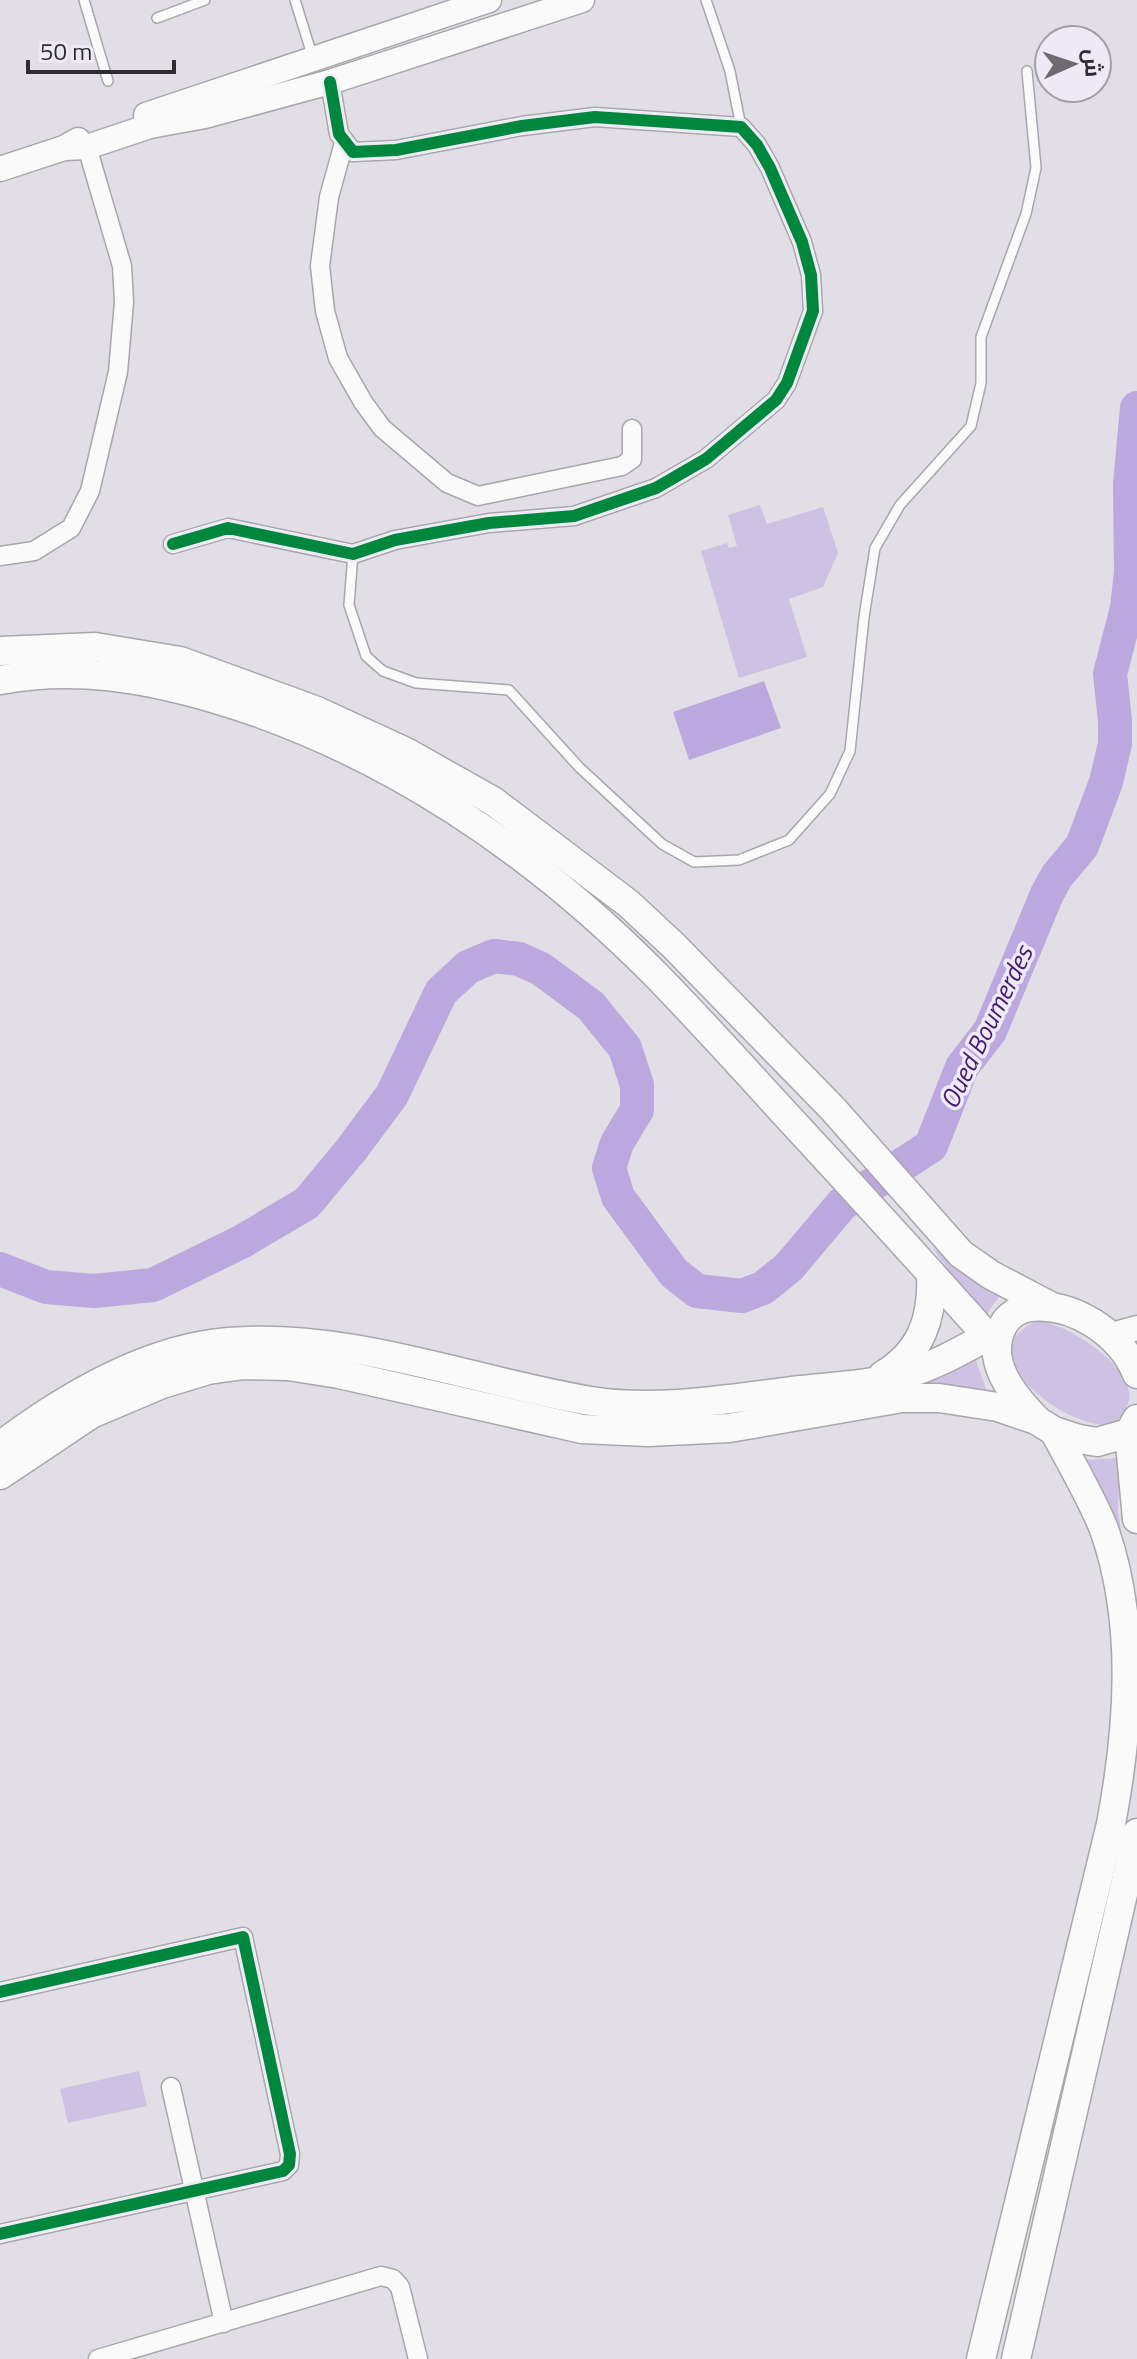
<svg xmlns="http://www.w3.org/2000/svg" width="1137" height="2359" viewBox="0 0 1137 2359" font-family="'Titillium Web',Cairo,sans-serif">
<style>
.green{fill:#cec2e4}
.water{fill:#bba8df}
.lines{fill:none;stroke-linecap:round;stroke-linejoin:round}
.river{stroke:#bba8df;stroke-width:34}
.service-casing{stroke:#a8a6ab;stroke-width:12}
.minor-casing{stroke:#a8a6ab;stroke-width:21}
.secondary-casing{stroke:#a8a6ab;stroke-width:27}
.primary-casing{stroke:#a8a6ab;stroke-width:31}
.trunk-casing{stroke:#a8a6ab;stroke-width:31}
.service{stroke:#fafafb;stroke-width:9}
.minor{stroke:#fafafb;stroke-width:18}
.secondary{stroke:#fafafb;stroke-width:24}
.primary{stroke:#fafafb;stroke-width:28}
.trunk{stroke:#fafafb;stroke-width:28}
.cycleway-casing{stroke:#edeaf5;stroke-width:17}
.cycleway{stroke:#00873e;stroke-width:12}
.labels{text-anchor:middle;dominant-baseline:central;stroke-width:7;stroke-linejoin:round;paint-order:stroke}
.water-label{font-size:26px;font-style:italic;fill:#441a73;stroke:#edeaf5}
</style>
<rect width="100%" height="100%" fill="#e1dfe5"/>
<g class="green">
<path d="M760 505 767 524 823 507 838 553 823 587 789 599 807 657 739 678 701 551 727 543 729 548 737 546 728 515Z"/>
<path d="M932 1247 958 1268 1001 1294 983 1319Z"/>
<path d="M1038 1321C1067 1324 1123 1360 1129 1391 1132 1403 1122 1416 1114 1424 1067 1433 962 1350 1038 1321Z"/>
<path d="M975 1358 987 1392 915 1384Z"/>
<path d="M1120 1458 1118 1511 1123 1545 1082 1460Z"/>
<path d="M139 2071 147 2106 68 2123 60 2089Z"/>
</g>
<path class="water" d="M764 681 781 728 689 760 673 712Z"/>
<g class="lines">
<path class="river" d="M0 1269 46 1287 94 1291 153 1285 241 1242 307 1203 351 1150 392 1095 441 992 468 967 494 956 519 959 541 969 591 1006 625 1048 637 1085V1110L617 1143 609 1168 618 1197 674 1273 697 1291 742 1296 763 1288 789 1267 842 1204 931 1146 962 1067 990 1031 1047 894 1057 876 1082 846 1106 782 1115 744V721L1110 674 1127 608 1131 572 1130 484 1137 408"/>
<defs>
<g id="service">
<path d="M84 0 108 81"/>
<path d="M295 0 313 58"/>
<path d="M706 0 730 71 741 127"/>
<path d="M157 18 205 0"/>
<path d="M353 554 349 605 366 656 383 671 416 683 509 690 579 767 662 844 694 862 739 860 789 840 830 794 850 751 864 617 875 548 900 505 971 426 981 383V337L1026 214 1036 168 1027 71"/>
</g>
<g id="minor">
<path d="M344 143 329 197 320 266 325 311 338 358 363 402 382 428 447 483 478 496 622 466 632 459V429"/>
<path d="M173 544 228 528 353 554 395 540 489 523 574 516 656 488 706 459 776 400 787 383 813 311 811 275 802 242 770 168 757 145 741 127 595 117 522 126 396 150 353 152 339 134 330 82"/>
<path d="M0 556 34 551 71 528 90 491 118 372 124 302 122 266 87 147"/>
<path d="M0 1992 243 1937 290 2154 289 2165 283 2171 0 2234"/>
<path d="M171 2087 224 2323"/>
<path d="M98 2359 381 2276 393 2279 400 2287 418 2359"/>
</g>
<g id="secondary">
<path d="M146 115 489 0"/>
<path d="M64 148 87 147 150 126 205 116 330 82 582 0"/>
<path d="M0 169 64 148 78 140"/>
<path d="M1108 1336 1137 1328"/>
</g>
<g id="primary">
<path d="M0 651 95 647 180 661 317 711 406 752 493 801 629 904 674 946 833 1109 961 1254 991 1275 1052 1307"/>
<path d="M0 680C75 666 144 678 216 699 384 749 535 852 657 976 698 1018 738 1062 777 1105 851 1185 924 1265 996 1346"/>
</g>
<g id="trunk">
<path d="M883 1375C922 1352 933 1317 931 1274"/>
<path d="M1036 1419C1012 1394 982 1358 1005 1322 1010 1315 1020 1308 1030 1307 1074 1302 1121 1334 1137 1374"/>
<path d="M1129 1433 1137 1519"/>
<path d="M0 1446C65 1397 145 1349 228 1342 351 1332 471 1381 591 1401 660 1412 733 1398 801 1390 835 1386 871 1385 903 1375 938 1365 969 1346 1001 1329"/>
<path d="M0 1475 91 1414 162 1384 208 1370 244 1365 288 1366 339 1374 582 1429 648 1432 729 1428 902 1398H939L998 1407 1036 1420 1054 1431 1079 1439 1097 1442 1129 1433 1137 1419"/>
<path d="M981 2359 1111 1824C1129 1728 1137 1623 1104 1529 1090 1495 1071 1463 1054 1431"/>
<path d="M1016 2359 1137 1833"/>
</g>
</defs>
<use href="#service" class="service-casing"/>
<use href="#minor" class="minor-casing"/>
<use href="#secondary" class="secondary-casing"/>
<use href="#primary" class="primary-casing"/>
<use href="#trunk" class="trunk-casing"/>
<use href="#service" class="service"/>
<use href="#minor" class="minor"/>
<use href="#secondary" class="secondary"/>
<use href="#primary" class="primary"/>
<use href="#trunk" class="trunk"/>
<defs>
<g id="cycleway">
<path d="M173 544 228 528 353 554 395 540 489 523 574 516 656 488 706 459 776 400 787 383 813 311 811 275 802 242 770 168 757 145 741 127 595 117 522 126 396 150 353 152 339 134 330 82"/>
<path d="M0 1992 243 1937 290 2154 289 2165 283 2171 0 2234"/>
</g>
</defs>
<use href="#cycleway" class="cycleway-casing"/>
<use href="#cycleway" class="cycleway"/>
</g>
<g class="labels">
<g class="water-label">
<text transform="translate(986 1027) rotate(-64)">Oued Boumerdes</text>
</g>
</g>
<g transform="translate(1073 64) rotate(87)"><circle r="38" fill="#edeaf5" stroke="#a19ea7" stroke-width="2"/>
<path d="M0-6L14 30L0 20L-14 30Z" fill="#6d6b70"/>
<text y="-12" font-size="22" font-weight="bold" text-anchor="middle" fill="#2e2c31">ش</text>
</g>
<path d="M28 60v12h146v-12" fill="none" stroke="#2e2c31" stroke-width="4"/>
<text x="40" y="60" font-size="24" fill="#2e2c31" stroke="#edeaf5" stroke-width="6" paint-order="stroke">50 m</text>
</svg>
